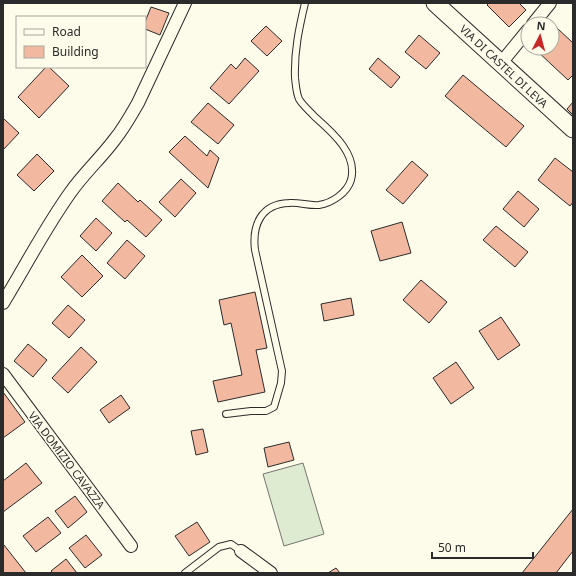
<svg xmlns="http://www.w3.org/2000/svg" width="576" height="576" viewBox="0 0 576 576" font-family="'Noto Sans',sans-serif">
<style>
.pitch{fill:#deebd1;stroke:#74746e}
.building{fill:#f2b8a0;stroke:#2b2b2b}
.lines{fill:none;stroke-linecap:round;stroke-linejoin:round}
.lane-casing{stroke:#2b2b2b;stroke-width:8}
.street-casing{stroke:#2b2b2b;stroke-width:14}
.secondary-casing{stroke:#2b2b2b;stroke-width:19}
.lane{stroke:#fdfbea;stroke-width:6}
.street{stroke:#fdfbea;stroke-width:12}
.secondary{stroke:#fdfbea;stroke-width:17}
.labels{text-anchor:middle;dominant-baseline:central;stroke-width:3;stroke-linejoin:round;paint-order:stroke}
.street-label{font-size:11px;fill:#2b2b2b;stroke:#fdfbea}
</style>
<rect width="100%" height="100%" fill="#fdfbea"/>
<path class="pitch" d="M303 463 324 534 284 546 263 474Z"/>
<g class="building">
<path d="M489 3H519L526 10 509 27 487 5Z"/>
<path d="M151 7 169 13 160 35 145 29V22Z"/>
<path d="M266 26 282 41 267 56 251 41Z"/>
<path d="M557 28 573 43V75L568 80 536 50 538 48H552V33Z"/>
<path d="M419 35 440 53 426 69 405 52Z"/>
<path d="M245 58 259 71 229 104 210 88 231 64 236 69Z"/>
<path d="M378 58 400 77 391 88 369 69Z"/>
<path d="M46 67H49L69 86 39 118 18 97Z"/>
<path d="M463 75 524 126 506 147 445 96Z"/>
<path d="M573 102V115L567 109Z"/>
<path d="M208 103 234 125 218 144 191 122Z"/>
<path d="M3 118 19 133 3 150Z"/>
<path d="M185 136 207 156 210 150 219 158 208 188 169 152Z"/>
<path d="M37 154 54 171 34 191 17 175Z"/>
<path d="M555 158 573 172V202L570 206 538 180Z"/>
<path d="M412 161 428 175 403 204 386 190Z"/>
<path d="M181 179 196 193 175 217 159 202Z"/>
<path d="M118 183 138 202 140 200 162 220 146 237 127 220 125 222 102 201Z"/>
<path d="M518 191 539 209 524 227 503 209Z"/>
<path d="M96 218 112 233 96 251 80 236Z"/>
<path d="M402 222 411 253 380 261 371 231Z"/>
<path d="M496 226 528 252 515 267 483 240Z"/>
<path d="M127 240 145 256 125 279 107 263Z"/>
<path d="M82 255 103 276 82 297 61 277Z"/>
<path d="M421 280 447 302 429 323 403 300Z"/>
<path d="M255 292 267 348 256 350 265 392 218 402 213 381 242 375 231 323 224 325 219 300Z"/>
<path d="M351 298 354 315 324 321 321 304Z"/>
<path d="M68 305 85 320 69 338 52 323Z"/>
<path d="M501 317 520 345 498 360 479 331Z"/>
<path d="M28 344 47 360 33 377 14 361Z"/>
<path d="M81 347 97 362 68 393 52 378Z"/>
<path d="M456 362 474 388 451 404 433 378Z"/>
<path d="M3 392 25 422 3 438Z"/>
<path d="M121 395 130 408 109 423 100 410Z"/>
<path d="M203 429 208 452 196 455 191 431Z"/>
<path d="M289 442 294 460 268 467 264 448Z"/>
<path d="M26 463 42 483 3 512V481Z"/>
<path d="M75 496 87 512 68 528 55 511Z"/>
<path d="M573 509V551L556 573H522Z"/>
<path d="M48 517 61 533 36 552 23 536Z"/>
<path d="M197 522 210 542 189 556 175 536Z"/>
<path d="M86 535 102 555 85 568 69 548Z"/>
<path d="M3 545H4L26 573H3Z"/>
<path d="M66 559 77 573H53L51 571Z"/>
<path d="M336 568 340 573H328Z"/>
</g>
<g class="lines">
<defs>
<g id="lane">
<path d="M226 414 251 411H266L274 407 281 383 282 371 255 250C252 225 261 204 289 203 299 202 309 206 319 205 332 203 347 193 351 180 358 154 332 132 315 117 310 111 303 106 299 99 296 92 296 85 295 78 294 52 299 28 305 3"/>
<path d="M185 573 219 547 231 544 241 551"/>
</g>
<g id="street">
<path d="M533 24 550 3"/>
<path d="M501 63 528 30"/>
<path d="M3 303C25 267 45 228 70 193 83 174 101 158 115 139 124 128 131 115 138 103L185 3"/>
<path d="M3 374 131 546"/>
<path d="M241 551 271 573"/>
</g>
<path id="secondary" d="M435 3 573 129"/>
</defs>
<use href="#lane" class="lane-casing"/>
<use href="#street" class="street-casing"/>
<use href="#secondary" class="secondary-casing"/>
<use href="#lane" class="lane"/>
<use href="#street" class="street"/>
<use href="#secondary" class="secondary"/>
</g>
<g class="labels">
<g class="street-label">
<text transform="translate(504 66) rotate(43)">VIA DI CASTEL DI LEVA</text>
<text transform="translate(67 460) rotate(53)">VIA DOMIZIO CAVAZZA</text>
</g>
</g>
<rect width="576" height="576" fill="none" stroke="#2b2b2b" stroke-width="8"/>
<rect x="16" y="16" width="130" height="52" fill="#fdfbea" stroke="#a9a89e"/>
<rect x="24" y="29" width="20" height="6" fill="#fdfbea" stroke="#a9a89e"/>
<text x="52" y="36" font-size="12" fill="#2b2b2b">Road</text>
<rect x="24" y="46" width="20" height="12" fill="#f2b8a0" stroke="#a9a89e"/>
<text x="52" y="56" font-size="12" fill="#2b2b2b">Building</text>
<g transform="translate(540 36) rotate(6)"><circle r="19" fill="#fdfbea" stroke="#a9a89e"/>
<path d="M0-3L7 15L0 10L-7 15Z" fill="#c62828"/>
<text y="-6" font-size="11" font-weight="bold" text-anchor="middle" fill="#2b2b2b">N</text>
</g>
<path d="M432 552v6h101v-6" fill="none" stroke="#2b2b2b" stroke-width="2"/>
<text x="438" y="552" font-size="12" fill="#2b2b2b" stroke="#fdfbea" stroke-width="3" paint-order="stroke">50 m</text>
</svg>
